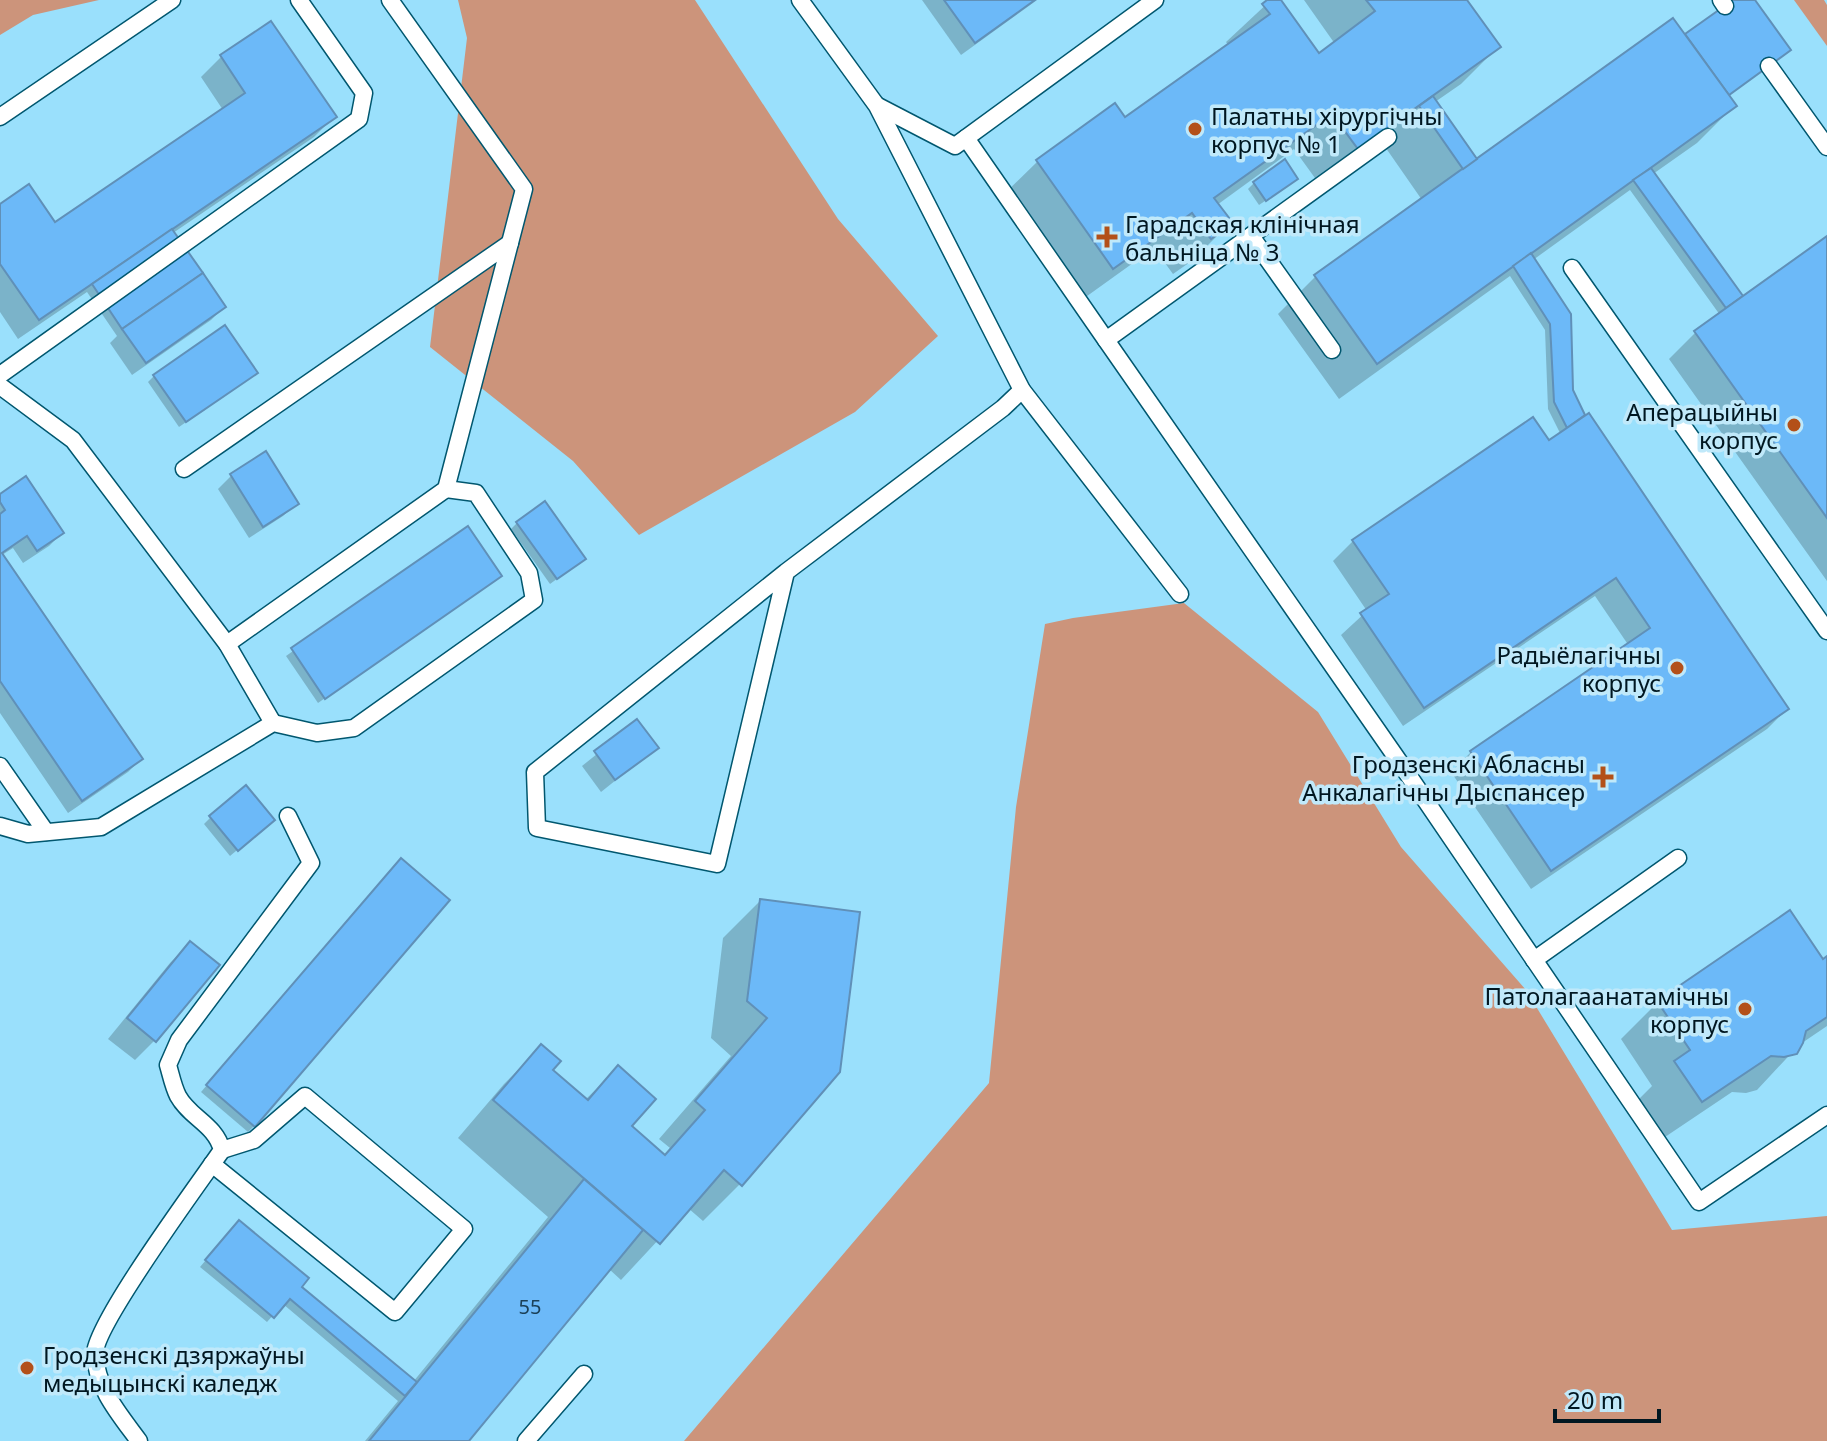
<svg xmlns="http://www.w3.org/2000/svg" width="1827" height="1441" viewBox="0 0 1827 1441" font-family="'Noto Sans',sans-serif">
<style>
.green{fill:#cc947b}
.shadow{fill:#0003}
.building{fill:#6cb9f8;stroke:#6090b8;stroke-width:2}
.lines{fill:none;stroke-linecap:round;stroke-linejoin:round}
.service-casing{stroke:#01576f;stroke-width:19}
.service{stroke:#fff;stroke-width:16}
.poi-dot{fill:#b35019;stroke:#c0e9fa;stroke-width:3}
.labels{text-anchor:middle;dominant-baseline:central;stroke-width:7;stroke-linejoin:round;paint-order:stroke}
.number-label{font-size:20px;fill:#1b4057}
.poi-label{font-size:24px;fill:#001721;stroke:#c0e9fa;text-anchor:end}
</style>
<rect width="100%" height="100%" fill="#9ae0fc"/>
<g class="green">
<path d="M0 0H99L33 15 0 35Z"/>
<path d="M458 0H695L838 219 938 336 855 412 639 535 573 461 430 347 467 38Z"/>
<path d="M1794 0H1824L1827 5V46Z"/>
<path d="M1184 603 1318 712 1401 847 1526 990 1672 1230 1827 1216V1441H684L989 1083 1016 807 1045 624 1073 618Z"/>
</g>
<g class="shadow">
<path d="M922 0H1037L961 55Z"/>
<path d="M1271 0H1279L1319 56 1335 44 1304 0H1464L1498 47 1461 84 1435 102 1476 161 1685 37 1736 0H1753L1782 56 1727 96 1734 106 1697 143 1653 174 1735 304 1827 239V581L1669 359 1695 333 1720 315 1630 190 1533 260 1571 391 1583 415 1576 422 1787 709 1767 729 1531 889 1451 772 1471 752 1629 646 1595 596 1403 726 1341 635 1367 611 1333 561 1353 541 1561 435 1548 409 1545 330 1510 276 1339 399 1278 314 1315 277 1422 200 1381 141 1320 185 1294 149 1217 205 1230 223 1193 260 1173 274 1154 248 1076 304 1000 198 1037 162 1125 120 1229 46 1226 42Z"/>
<path d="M270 23 334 117 314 137 173 233 224 307 211 320 132 375 110 343 117 336 87 292 18 339 0 312V206L55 225 223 110 201 77 221 57Z"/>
<path d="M1254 183 1290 184 1259 205 1248 189Z"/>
<path d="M154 376 249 378 179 427 148 382Z"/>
<path d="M266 454 297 503 283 516 249 538 218 489 231 476Z"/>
<path d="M0 496 62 533 49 546 23 563 13 548 2 555 141 759 128 772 68 813 0 713Z"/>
<path d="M517 523 577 564 550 584 511 529Z"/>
<path d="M467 528 500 576 318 703 286 656Z"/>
<path d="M637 722 656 748 601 792 582 766Z"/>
<path d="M210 818 266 826 230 856 204 824Z"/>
<path d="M395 867 254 1126 248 1132 201 1092Z"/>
<path d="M760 901 838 1071 740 1184 703 1221 688 1208 621 1280 609 1269 467 1441H365L398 1401 283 1304 267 1322 200 1267 233 1228 413 1382 548 1217 458 1138 504 1084 541 1047 550 1070 585 1100 618 1068 629 1127 663 1156 670 1148 659 1139 731 1056 711 1038 723 938Z"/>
<path d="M190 943 155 1040 135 1060 108 1039 170 963Z"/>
<path d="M1827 959V1026L1799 1045 1757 1090 1746 1093 1732 1092 1665 1137 1639 1099 1652 1086 1621 1039 1658 1002Z"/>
</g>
<g class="building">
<path d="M944 0H1035L975 43Z"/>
<path d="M1267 0H1281L1319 53 1375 11 1366 0H1467L1501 47 1358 149 1332 114 1214 198 1233 223 1211 239 1192 213 1113 269 1036 160 1115 103 1125 117 1270 14 1262 4Z"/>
<path d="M1733 0H1755L1791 50 1729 95 1685 34Z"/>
<path d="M1673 18 1737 106 1377 364 1314 275Z"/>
<path d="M271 21 337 117 39 320 0 264V204L29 184 55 222 245 93 220 55Z"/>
<path d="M1433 96 1477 159 1463 169 1419 106Z"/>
<path d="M1285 159 1298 179 1266 201 1253 182Z"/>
<path d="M1651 168 1743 296 1726 308 1633 180Z"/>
<path d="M172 229 203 273 122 329 92 284Z"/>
<path d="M1827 236V518L1694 331Z"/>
<path d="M1531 253 1571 314 1573 390 1585 415 1567 428 1554 402 1550 324 1513 266Z"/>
<path d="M203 273 226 307 146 363 122 329Z"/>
<path d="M225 325 258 373 186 422 153 375Z"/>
<path d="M1589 413 1789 709 1551 871 1470 751 1650 628 1616 578 1424 708 1360 613 1389 594 1352 540 1533 417 1549 440Z"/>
<path d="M266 451 299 504 263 527 230 474Z"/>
<path d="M26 476 64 533 37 551 27 536 2 553 143 759 82 801 0 681V514L5 510 0 502V494Z"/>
<path d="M545 501 586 559 557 579 516 522Z"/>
<path d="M468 526 502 576 325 699 291 648Z"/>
<path d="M637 719 659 748 615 780 594 751Z"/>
<path d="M246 785 275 820 238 851 209 816Z"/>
<path d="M401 858 450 900 255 1127 206 1085Z"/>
<path d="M760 899 860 912 840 1072 742 1186 724 1170 660 1244 493 1100 541 1044 561 1061 553 1070 588 1100 618 1065 656 1099 632 1126 665 1155 705 1110 695 1101 767 1018 747 1001Z"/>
<path d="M1790 910 1823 959 1827 956V1017L1806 1031 1803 1043 1797 1054 1784 1057 1771 1056 1702 1102 1674 1061 1690 1050 1657 1001Z"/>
<path d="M190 941 220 965 156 1042 127 1018Z"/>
<path d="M584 1179 643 1230 469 1441H369Z"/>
<path d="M239 1220 309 1278 302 1287 417 1382 405 1396 290 1299 274 1318 205 1260Z"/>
</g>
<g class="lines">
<defs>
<g id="service">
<path d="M800 0 877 106 1022 390 1180 594"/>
<path d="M1721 0 1725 6"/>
<path d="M1769 66 1827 147"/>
<path d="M878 106 955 146 1155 0"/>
<path d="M0 117 172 0"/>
<path d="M1388 137 1106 340 1396 757 1699 1202 1827 1115"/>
<path d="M966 138 1106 340"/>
<path d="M1251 236 1332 350"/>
<path d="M1572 268 1827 631"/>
<path d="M0 375 359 119 364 93 299 0"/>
<path d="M0 386 73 440 227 644 273 723"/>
<path d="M184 469 510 243"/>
<path d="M786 572 535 772 537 828 717 864 786 572 1003 408 1022 390"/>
<path d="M227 644 446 489 524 189 390 0"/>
<path d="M0 766 46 832"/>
<path d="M0 826 28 834 101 827 273 723 317 733 354 728 534 600 529 573 476 493 446 489"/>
<path d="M1534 960 1678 858"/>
<path d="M212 1164 395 1312 464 1229 305 1096 254 1140 222 1150"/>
<path d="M139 1441C120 1415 96 1388 95 1354 94 1325 200 1182 222 1150 215 1124 190 1118 178 1096 173 1086 171 1075 168 1065L179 1040 311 863 288 816"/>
<path d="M526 1441 584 1374"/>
</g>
</defs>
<use href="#service" class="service-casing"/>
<use href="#service" class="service"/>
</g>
<g class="poi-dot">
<circle cx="1195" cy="129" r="8"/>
<path d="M1103 225h8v8h8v8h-8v8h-8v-8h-8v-8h8z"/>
<circle cx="1794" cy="425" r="8"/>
<circle cx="1677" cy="668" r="8"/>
<path d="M1599 765h8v8h8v8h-8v8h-8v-8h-8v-8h8z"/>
<circle cx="1745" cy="1009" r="8"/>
<circle cx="27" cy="1368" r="8"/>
</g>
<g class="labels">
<g class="number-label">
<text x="530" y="1306">55</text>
</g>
<g class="poi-label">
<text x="1211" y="115" text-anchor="start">Палатны хірургічны<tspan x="1211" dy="28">корпус № 1</tspan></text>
<text x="1125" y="223" text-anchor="start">Гарадская клінічная<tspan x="1125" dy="28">бальніца № 3</tspan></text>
<text x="1778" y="411">Аперацыйны<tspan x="1778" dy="28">корпус</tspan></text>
<text x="1661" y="654">Радыёлагічны<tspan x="1661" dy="28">корпус</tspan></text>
<text x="1585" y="763">Гродзенскі Абласны<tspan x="1585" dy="28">Анкалагічны Дыспансер</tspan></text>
<text x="1729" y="995">Патолагаанатамічны<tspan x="1729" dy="28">корпус</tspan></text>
<text x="43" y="1354" text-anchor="start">Гродзенскі дзяржаўны<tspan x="43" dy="28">медыцынскі каледж</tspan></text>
</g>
</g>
<path d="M1555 1409v12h104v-12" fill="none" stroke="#001721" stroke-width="4"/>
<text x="1567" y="1409" font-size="24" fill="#001721" stroke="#c0e9fa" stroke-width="6" paint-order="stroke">20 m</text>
</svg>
